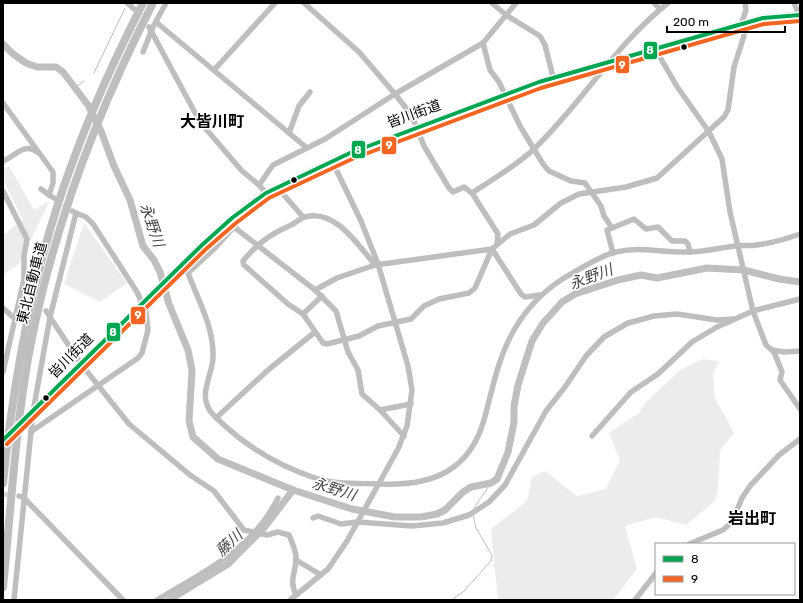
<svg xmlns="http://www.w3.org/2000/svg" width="803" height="603" viewBox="0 0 803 603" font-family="Rubik,'Noto Sans JP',sans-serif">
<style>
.green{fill:#ececec}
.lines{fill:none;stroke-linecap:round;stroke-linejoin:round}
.stream{stroke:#bfbfbf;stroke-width:1}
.river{stroke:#bfbfbf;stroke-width:7}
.minor-tunnel{stroke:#d9d9d9;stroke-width:5.5;stroke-dasharray:5.5 3;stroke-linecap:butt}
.major-tunnel{stroke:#d9d9d9;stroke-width:7;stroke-dasharray:7 3.5;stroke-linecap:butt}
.minor{stroke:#bebebe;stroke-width:5.5}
.major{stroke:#bebebe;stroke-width:7}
.highway{stroke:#bebebe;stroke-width:8}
.bus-1-casing{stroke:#fff;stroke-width:7}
.bus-2-casing{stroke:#fff;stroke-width:7}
.bus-1{stroke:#00a651;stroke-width:4}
.bus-2{stroke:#f26522;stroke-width:4}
.bus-dot{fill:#000;stroke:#fff;stroke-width:1.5}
.labels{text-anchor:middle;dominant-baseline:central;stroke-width:3;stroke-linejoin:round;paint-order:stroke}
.street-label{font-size:14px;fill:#000;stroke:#fff}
.water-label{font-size:15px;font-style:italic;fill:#444;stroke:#fff}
.quarter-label{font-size:16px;font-weight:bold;fill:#000;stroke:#fff}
.line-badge{stroke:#fff;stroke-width:1.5}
.badge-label{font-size:11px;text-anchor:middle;font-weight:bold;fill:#fff}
</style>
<rect width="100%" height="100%" fill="#fff"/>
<g class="green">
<path d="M9 166 34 210 50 200 19 264 3 275V235L23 220 3 179V170Z"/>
<path d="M84 223 127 283 100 302 64 284Z"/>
<path d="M703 359 719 361 713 373 715 398 734 433 720 450 718 489 715 501 686 525 656 517 625 526 637 569 613 600H498L491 529 527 501 532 477 545 471 577 496 606 489 620 460 609 433 639 413 645 403 680 370Z"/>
</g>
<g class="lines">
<g class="stream">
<path d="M94 73 125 8"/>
<path d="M75 88 84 81"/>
<path d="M474 508 491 483"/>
<path d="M451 600 463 592 491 561 492 555 476 528 473 515"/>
</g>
<g class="river">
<path d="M3 44 13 54 26 63 37 67H56L63 72 88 105 101 131 114 166 130 200 143 246 154 260 160 272 169 304 188 350 192 370 189 421 193 437 218 459 293 490 352 509 395 517H421L437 514 445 510 463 492 471 487 491 483 497 479 508 452 514 422V406L518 385 532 341 543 323 554 311 562 302 575 294 618 280 641 275 657 278 707 268 744 270 779 279 800 282"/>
<path d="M169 600 228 564 264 528 293 490"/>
</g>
<g class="minor-tunnel">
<path d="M28 284 35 293"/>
<path d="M3 494 15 496"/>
</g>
<path class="major-tunnel" d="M3 440 27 417"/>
<g class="minor">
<path d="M127 3 134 9"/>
<path d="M492 3 506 15 540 36 545 45 553 77"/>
<path d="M516 3 483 43 490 70 499 82 520 126 543 164 549 171 571 181 585 183 601 206 604 216 612 228 607 230 613 253"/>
<path d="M654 3 660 9"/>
<path d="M794 3 799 15"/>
<path d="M156 22 289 133"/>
<path d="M149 27 200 122 242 171 259 185 266 193"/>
<path d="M483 43 395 94 412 116 424 146 449 188 453 192 464 187 472 193 498 234 497 244"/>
<path d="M656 50 676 85 709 132 722 159 730 212 753 311 766 345 774 352 782 372 780 380 800 409"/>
<path d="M143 52 153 27 166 3"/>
<path d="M214 70 275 3"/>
<path d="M3 103 53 172V183L49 195 54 198"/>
<path d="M307 148 289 133 299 106 310 92"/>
<path d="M3 161C15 156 25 142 37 152"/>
<path d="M259 185 273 165 325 139 395 94 359 52 304 3"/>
<path d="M277 187 303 217"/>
<path d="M41 189 49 195"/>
<path d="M3 191 27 239 24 256V279L3 372"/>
<path d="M472 193C493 179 516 166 534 149 582 103 616 44 668 3"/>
<path d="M232 218 234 223V227L315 290 336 311 348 352 358 370 362 394 380 410 411 404"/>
<path d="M612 228 634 219 646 229 658 227 672 241H685L688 244 690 252"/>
<path d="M492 249 521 294 525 297 540 295"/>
<path d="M185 262 188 273 215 248 234 227"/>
<path d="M375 265C359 246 335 208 305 217 300 218 295 224 289 226 269 235 257 244 243 261L244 265 288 304 303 314 323 343 327 344 359 336 378 326 411 319 424 306 439 299 469 293 475 288 492 249 510 234 534 225 561 203 579 194 626 187 657 178 724 117 728 110 734 67 744 36 741 25 746 10 745 3"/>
<path d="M188 273C198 300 214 327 213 357 213 373 199 393 209 409 212 415 219 420 224 425 251 450 280 466 315 478 337 485 359 483 381 484 431 486 469 472 484 420 490 399 494 377 502 356 514 323 534 297 564 278 580 269 599 256 616 252 640 246 663 253 687 252 703 252 719 248 735 246 742 245 750 246 757 245 772 243 786 239 800 234"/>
<path d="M315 290 337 278 375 265 492 249"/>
<path d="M3 308 14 318"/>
<path d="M46 311 81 364 129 424 190 475 214 491 244 530 267 535 278 532 289 535C292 543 297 552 296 560 295 575 289 579 296 595"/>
<path d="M303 314 322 296"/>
<path d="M772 350 784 352 800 351"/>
<path d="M380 410 404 436"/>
<path d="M216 418 268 370 315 332"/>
<path d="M32 431 138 358 142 353 148 330 146 312 137 292 93 224 86 217 76 213"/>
<path d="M592 436 631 392 658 374 692 342 717 327 753 311 800 299"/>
<path d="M19 496 24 498 123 600"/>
<path d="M313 518 318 516 341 524 358 522 412 526 443 523 469 515 489 502 505 485 546 411 565 387 586 356 604 337 628 323 654 316 677 314 717 320 733 319"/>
<path d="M689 544 723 530 732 522 742 498 750 486 779 455 800 439"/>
<path d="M296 560 321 575"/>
<path d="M14 600 33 412 50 317 76 213 72 211"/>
<path d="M157 600C204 571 252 551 278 498"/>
<path d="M290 600 328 569 347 541 398 449 407 426 412 390 408 366 378 264 361 221 332 161"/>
<path d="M635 600 656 573"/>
</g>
<path class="major" d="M27 417 202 245 232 218 266 193 350 153 539 82 763 18 800 15"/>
<g class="highway">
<path d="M3 483C14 373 34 264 73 161 93 106 117 54 143 3"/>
<path d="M3 587C11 509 15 431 29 353 52 230 96 114 153 3"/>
</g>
<defs>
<path id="bus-1" d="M3 440 202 245 232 218 266 193 350 153 539 82 763 18 800 15"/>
<path id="bus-2" d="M7 444 206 249 236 223 269 198 352 159 541 88 764 24 800 21"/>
</defs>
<use href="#bus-1" class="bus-1-casing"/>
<use href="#bus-2" class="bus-2-casing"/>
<use href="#bus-1" class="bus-1"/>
<use href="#bus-2" class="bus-2"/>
</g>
<g class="bus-dot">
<circle cx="684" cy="47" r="3.5"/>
<circle cx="294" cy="180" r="3.5"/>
<circle cx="46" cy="398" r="3.5"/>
</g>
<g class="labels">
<g class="street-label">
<text transform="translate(414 114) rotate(-20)">皆川街道</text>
<text transform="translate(32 283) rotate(-76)">東北自動車道</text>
<text transform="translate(71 356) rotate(-45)">皆川街道</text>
</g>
<g class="water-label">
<text transform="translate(152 225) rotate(71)">永野川</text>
<text transform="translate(591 277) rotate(-21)">永野川</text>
<text transform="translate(334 489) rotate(17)">永野川</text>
<text transform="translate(229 543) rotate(-43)">藤川</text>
</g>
<g class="quarter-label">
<text x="212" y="121">大皆川町</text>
<text x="752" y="518">岩出町</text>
</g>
</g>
<g class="line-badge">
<rect x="643" y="41" width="15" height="19" rx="4" fill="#00a651"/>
<rect x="615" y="55" width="15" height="19" rx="4" fill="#f26522"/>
<rect x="381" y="136" width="16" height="19" rx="4" fill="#f26522"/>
<rect x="351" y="140" width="15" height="19" rx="4" fill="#00a651"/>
<rect x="130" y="306" width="16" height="19" rx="4" fill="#f26522"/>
<rect x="106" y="322" width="15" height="20" rx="4" fill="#00a651"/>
</g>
<g class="badge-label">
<text x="650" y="54">8</text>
<text x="622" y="69">9</text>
<text x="389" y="149">9</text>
<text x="358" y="154">8</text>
<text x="138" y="319">9</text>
<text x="113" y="336">8</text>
</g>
<rect width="803" height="603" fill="none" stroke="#000000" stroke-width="8"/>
<rect x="655" y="543" width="140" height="52" fill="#ffffff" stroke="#999999"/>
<rect x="663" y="556" width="20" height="6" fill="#00a651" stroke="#999999"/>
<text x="691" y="563" font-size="12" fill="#000000">8</text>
<rect x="663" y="576" width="20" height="6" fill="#f26522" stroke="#999999"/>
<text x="691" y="583" font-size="12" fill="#000000">9</text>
<path d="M667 26v6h118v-6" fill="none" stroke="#000000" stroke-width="2"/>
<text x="673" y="26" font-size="12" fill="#000000" stroke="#ffffff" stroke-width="3" paint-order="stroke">200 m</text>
</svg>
